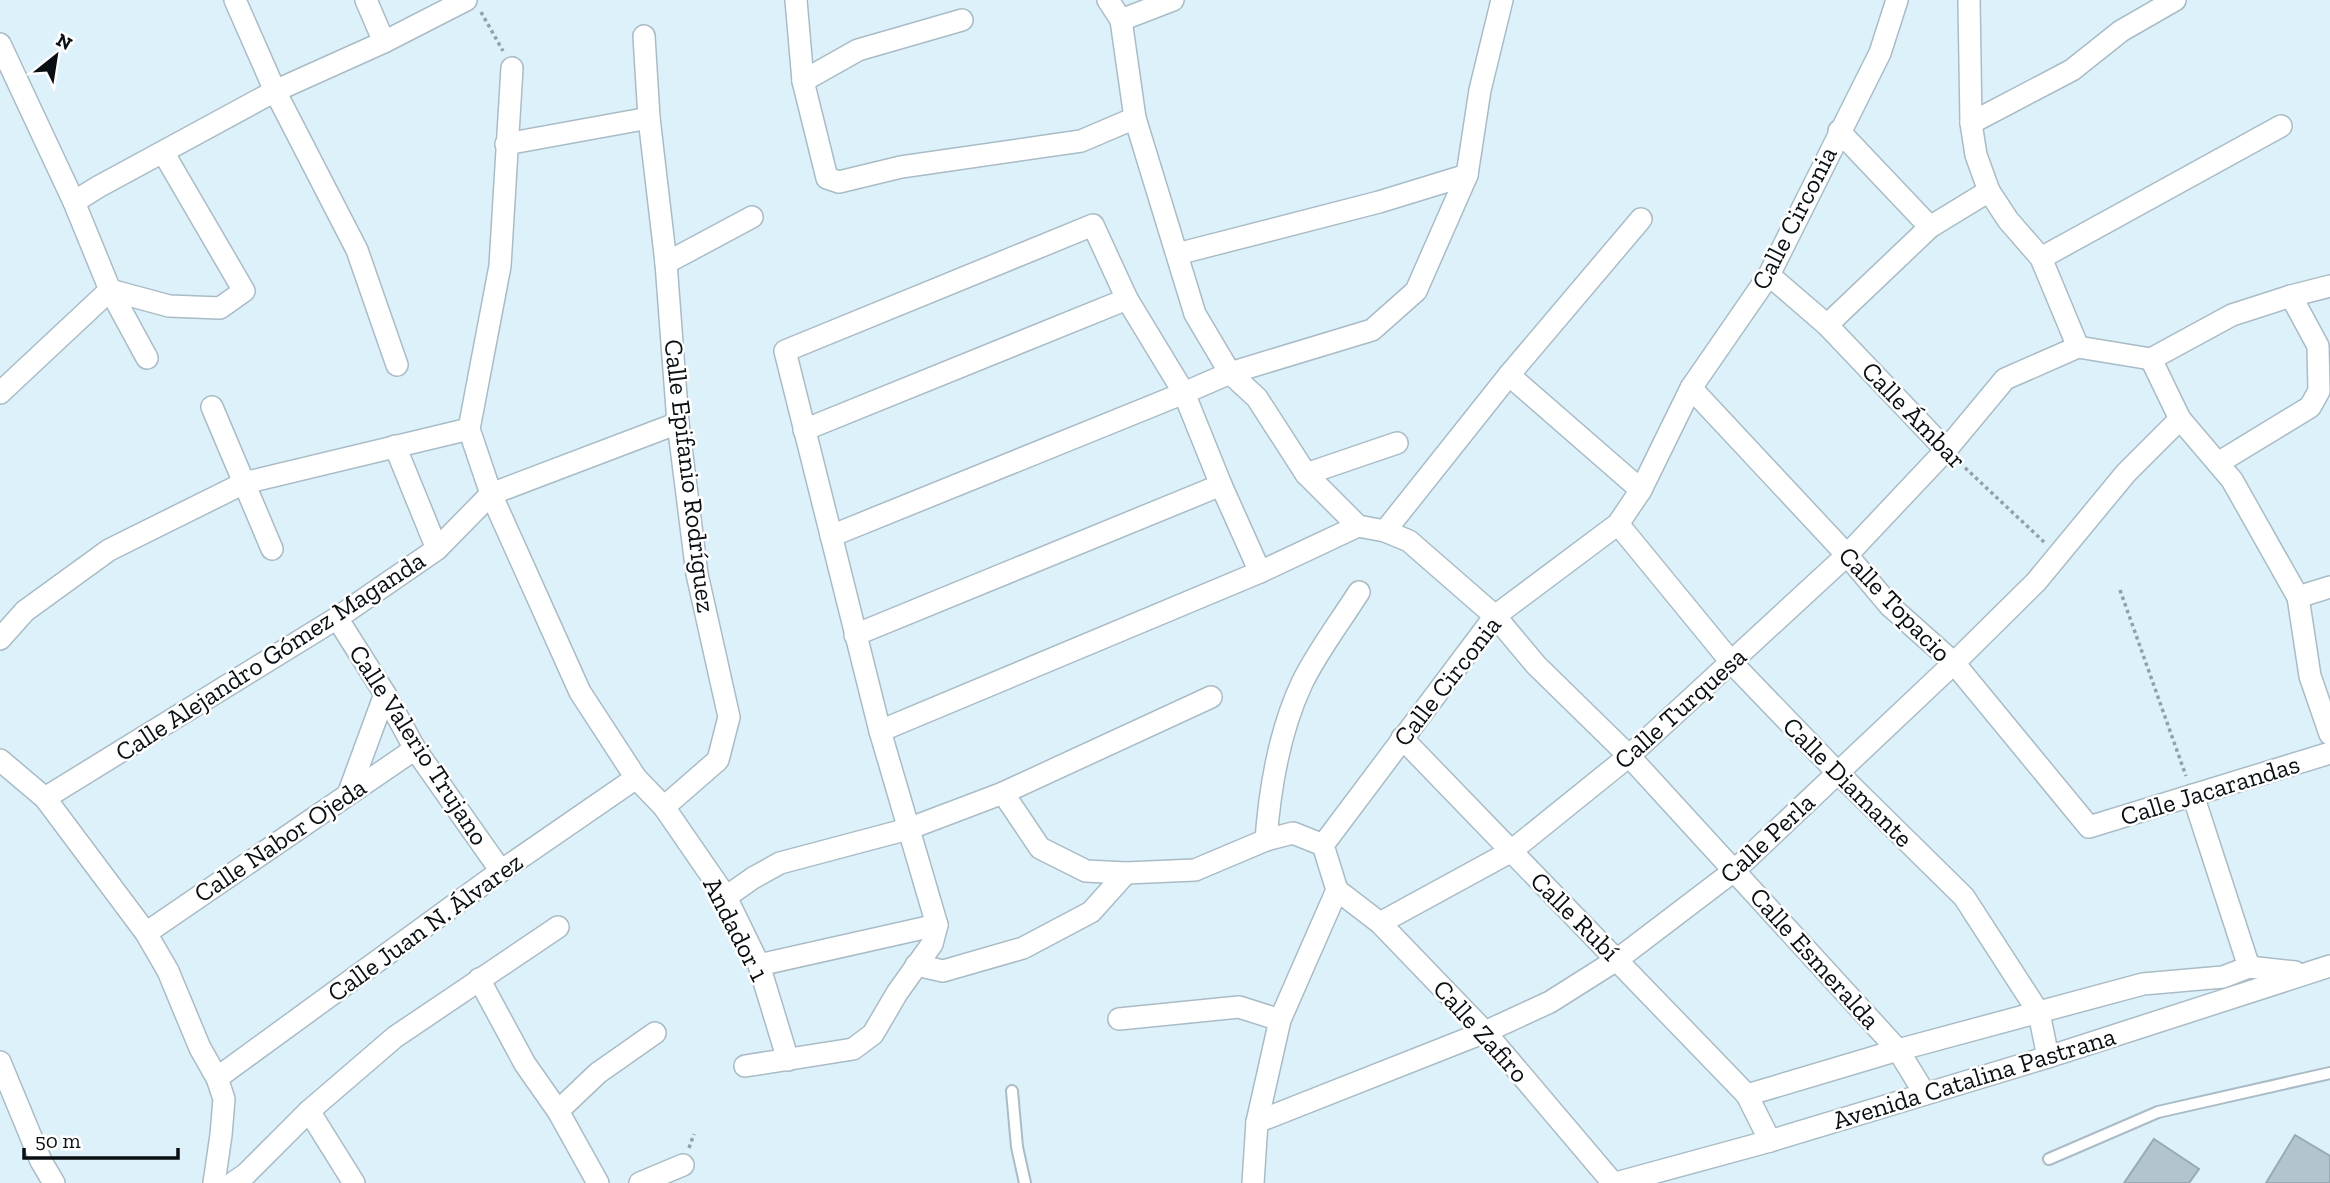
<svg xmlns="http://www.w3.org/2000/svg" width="2330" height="1183" viewBox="0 0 2330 1183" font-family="'Zilla Slab',serif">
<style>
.building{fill:#b2c4ce;stroke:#98abb5;stroke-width:2}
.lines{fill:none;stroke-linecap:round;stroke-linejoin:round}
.service-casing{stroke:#a9bcc6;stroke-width:14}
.minor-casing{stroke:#a9bcc6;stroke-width:24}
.path{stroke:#92a1a9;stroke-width:3.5;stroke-dasharray:3.5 3.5;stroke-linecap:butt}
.service{stroke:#fff;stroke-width:10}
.minor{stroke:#fff;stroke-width:21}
.labels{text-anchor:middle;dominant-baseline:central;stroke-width:5;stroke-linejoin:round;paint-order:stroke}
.street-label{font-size:26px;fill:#090f12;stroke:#fff}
</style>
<rect width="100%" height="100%" fill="#ddf1fb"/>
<g class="building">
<path d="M2295 1135 2330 1156V1183H2266Z"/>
<path d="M2154 1139 2199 1169 2189 1183H2124Z"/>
</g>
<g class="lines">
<defs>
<g id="service">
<path d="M1012 1091 1017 1147 1025 1183"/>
<path d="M2049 1159 2158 1112 2330 1073"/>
</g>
<g id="minor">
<path d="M235 0 275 91 357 250 397 365"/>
<path d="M796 0 803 81 827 178 839 182 901 167 1081 141 1135 118"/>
<path d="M1108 0 1121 20 1135 118 1195 314 1230 373 1257 398 1306 474 1358 526 1385 531 1409 541 1495 616 1536 665 1629 756 1898 1050 1925 1094"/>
<path d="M1969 0 1971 123 1976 155 1989 191 2008 220 2041 258 2078 347"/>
<path d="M1121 20 1173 0"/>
<path d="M644 36 649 118 666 263 678 423 697 574 729 717 718 760 664 807"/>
<path d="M384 42 466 0"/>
<path d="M0 44 74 202"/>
<path d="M512 68 500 266 469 429 491 494 580 692 636 778 664 807 726 897 759 965 788 1060"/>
<path d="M803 81 858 50 962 20"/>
<path d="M1971 123 2072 70 2121 31 2175 0"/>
<path d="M1839 131 1930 227"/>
<path d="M506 144 649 118"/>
<path d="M1177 254 1379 202 1467 175"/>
<path d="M2041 258 2281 126"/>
<path d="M666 263 752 217"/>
<path d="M1769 275 1827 325 1946 450"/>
<path d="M1827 325 1930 227 1989 191"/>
<path d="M147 358 110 290 74 202 98 187 275 91 384 42 366 0"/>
<path d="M2151 359 2180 419 2232 480 2298 597 2310 676 2330 734"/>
<path d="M1509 375 1641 490"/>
<path d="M1691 388 1847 555 1890 606 1954 663 2089 827 2330 753"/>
<path d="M0 393 110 290 169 306 220 308 244 291 163 152"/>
<path d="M212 407 272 549"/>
<path d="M804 430 1127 299"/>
<path d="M395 446 437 549"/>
<path d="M2218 463 2310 407 2319 391 2318 346 2291 296"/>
<path d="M1306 474 1397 443"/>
<path d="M1618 524 1732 663 1837 772 1964 897 2039 1013 2048 1057"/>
<path d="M1385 531 1509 375 1641 219"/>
<path d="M831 536 1184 393 1230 373 1372 330 1416 291 1467 175 1480 90 1502 0"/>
<path d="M2298 597 2330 587"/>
<path d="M337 618 385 694 415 749 501 871"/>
<path d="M855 635 1221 485"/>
<path d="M0 639 25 611 109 550 244 483 469 429"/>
<path d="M880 731 1260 572 1358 526"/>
<path d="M1402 738 1747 1095"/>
<path d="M0 760 45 798 146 933 168 971 200 1048 217 1078 224 1099 221 1135 214 1183"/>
<path d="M349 792 385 694"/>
<path d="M1003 793 1040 848 1086 871 1126 873 1195 870 1266 840 1293 833 1323 845"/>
<path d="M2193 795 2249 967"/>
<path d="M45 798 337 618 437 549 491 494 678 423"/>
<path d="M1266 840C1270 786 1279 732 1302 683 1317 652 1340 622 1359 592"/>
<path d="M1337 890 1380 923 1485 1032 1613 1183"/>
<path d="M726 897 753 878 780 863 908 829 1003 793 1211 697"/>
<path d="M1380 923 1510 852 1629 756 1847 555 1946 450 2005 379 2078 347 2151 359 2232 315 2291 296 2330 286"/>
<path d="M146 933 415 749"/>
<path d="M759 965 937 925"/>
<path d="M916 965 943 971 1023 948 1091 912 1126 873"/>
<path d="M479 979 525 1064 558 1111 598 1183"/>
<path d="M1119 1019 1239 1007 1280 1020"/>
<path d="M0 1062 41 1161 54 1183"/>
<path d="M745 1066 853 1049 873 1034 897 993 932 944 937 925 880 731 785 351 1093 225 1127 299 1184 393 1221 485 1260 572"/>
<path d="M217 1078 501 871 636 778"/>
<path d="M309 1111 354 1183"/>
<path d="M558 1111 598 1073 655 1033"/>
<path d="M1257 1122 1485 1032 1550 1002 1618 959 1735 870 1954 663 2036 582 2126 473 2180 419"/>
<path d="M1770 1141 1747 1095 1898 1050 2143 984 2223 977 2249 967 2295 972"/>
<path d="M233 1183 246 1174 309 1111 395 1037 558 927"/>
<path d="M640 1183 683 1165"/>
<path d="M1253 1183 1257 1122 1280 1020 1337 890 1323 845 1495 616 1618 524 1641 490 1691 388 1769 275 1880 53 1897 0"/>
<path d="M1616 1183 1770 1141 2048 1057 2330 966"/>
</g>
</defs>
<use href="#service" class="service-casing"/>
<use href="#minor" class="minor-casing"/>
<g class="path">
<path d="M481 12 503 51"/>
<path d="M1960 463 2044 542"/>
<path d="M2120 590 2186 776"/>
<path d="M689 1148 694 1134"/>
</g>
<use href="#service" class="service"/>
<use href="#minor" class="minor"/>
</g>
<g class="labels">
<g class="street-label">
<text transform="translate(1794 218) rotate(-63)">Calle Circonia</text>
<text transform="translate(1914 415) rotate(46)">Calle Ámbar</text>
<text transform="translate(690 476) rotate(83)">Calle Epifanio Rodríguez</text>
<text transform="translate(1895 604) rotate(46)">Calle Topacio</text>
<text transform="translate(270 656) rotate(-33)">Calle Alejandro Gómez Maganda</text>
<text transform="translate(1447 681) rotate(-52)">Calle Circonia</text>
<text transform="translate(1680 708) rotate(-42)">Calle Turquesa</text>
<text transform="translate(419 745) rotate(57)">Calle Valerio Trujano</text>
<text transform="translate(1848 782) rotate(45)">Calle Diamante</text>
<text transform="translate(2210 790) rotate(-17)">Calle Jacarandas</text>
<text transform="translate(1767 838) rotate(-43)">Calle Perla</text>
<text transform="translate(280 840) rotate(-34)">Calle Nabor Ojeda</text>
<text transform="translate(1575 916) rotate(45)">Calle Rubí</text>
<text transform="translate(425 927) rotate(-36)">Calle Juan N. Álvarez</text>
<text transform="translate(736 929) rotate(63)">Andador 1</text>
<text transform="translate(1815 958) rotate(48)">Calle Esmeralda</text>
<text transform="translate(1481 1031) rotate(48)">Calle Zafiro</text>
<text transform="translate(1974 1078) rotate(-17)">Avenida Catalina Pastrana</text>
</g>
</g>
<g transform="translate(56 56) rotate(30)" stroke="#ffffff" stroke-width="5" paint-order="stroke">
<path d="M0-5L12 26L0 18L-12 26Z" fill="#090f12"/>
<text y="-10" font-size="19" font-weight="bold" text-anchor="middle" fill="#090f12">N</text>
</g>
<path d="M24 1148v10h154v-10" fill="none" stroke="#090f12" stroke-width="3.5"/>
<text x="35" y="1148" font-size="21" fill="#090f12" stroke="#ffffff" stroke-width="5" paint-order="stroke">50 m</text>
</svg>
